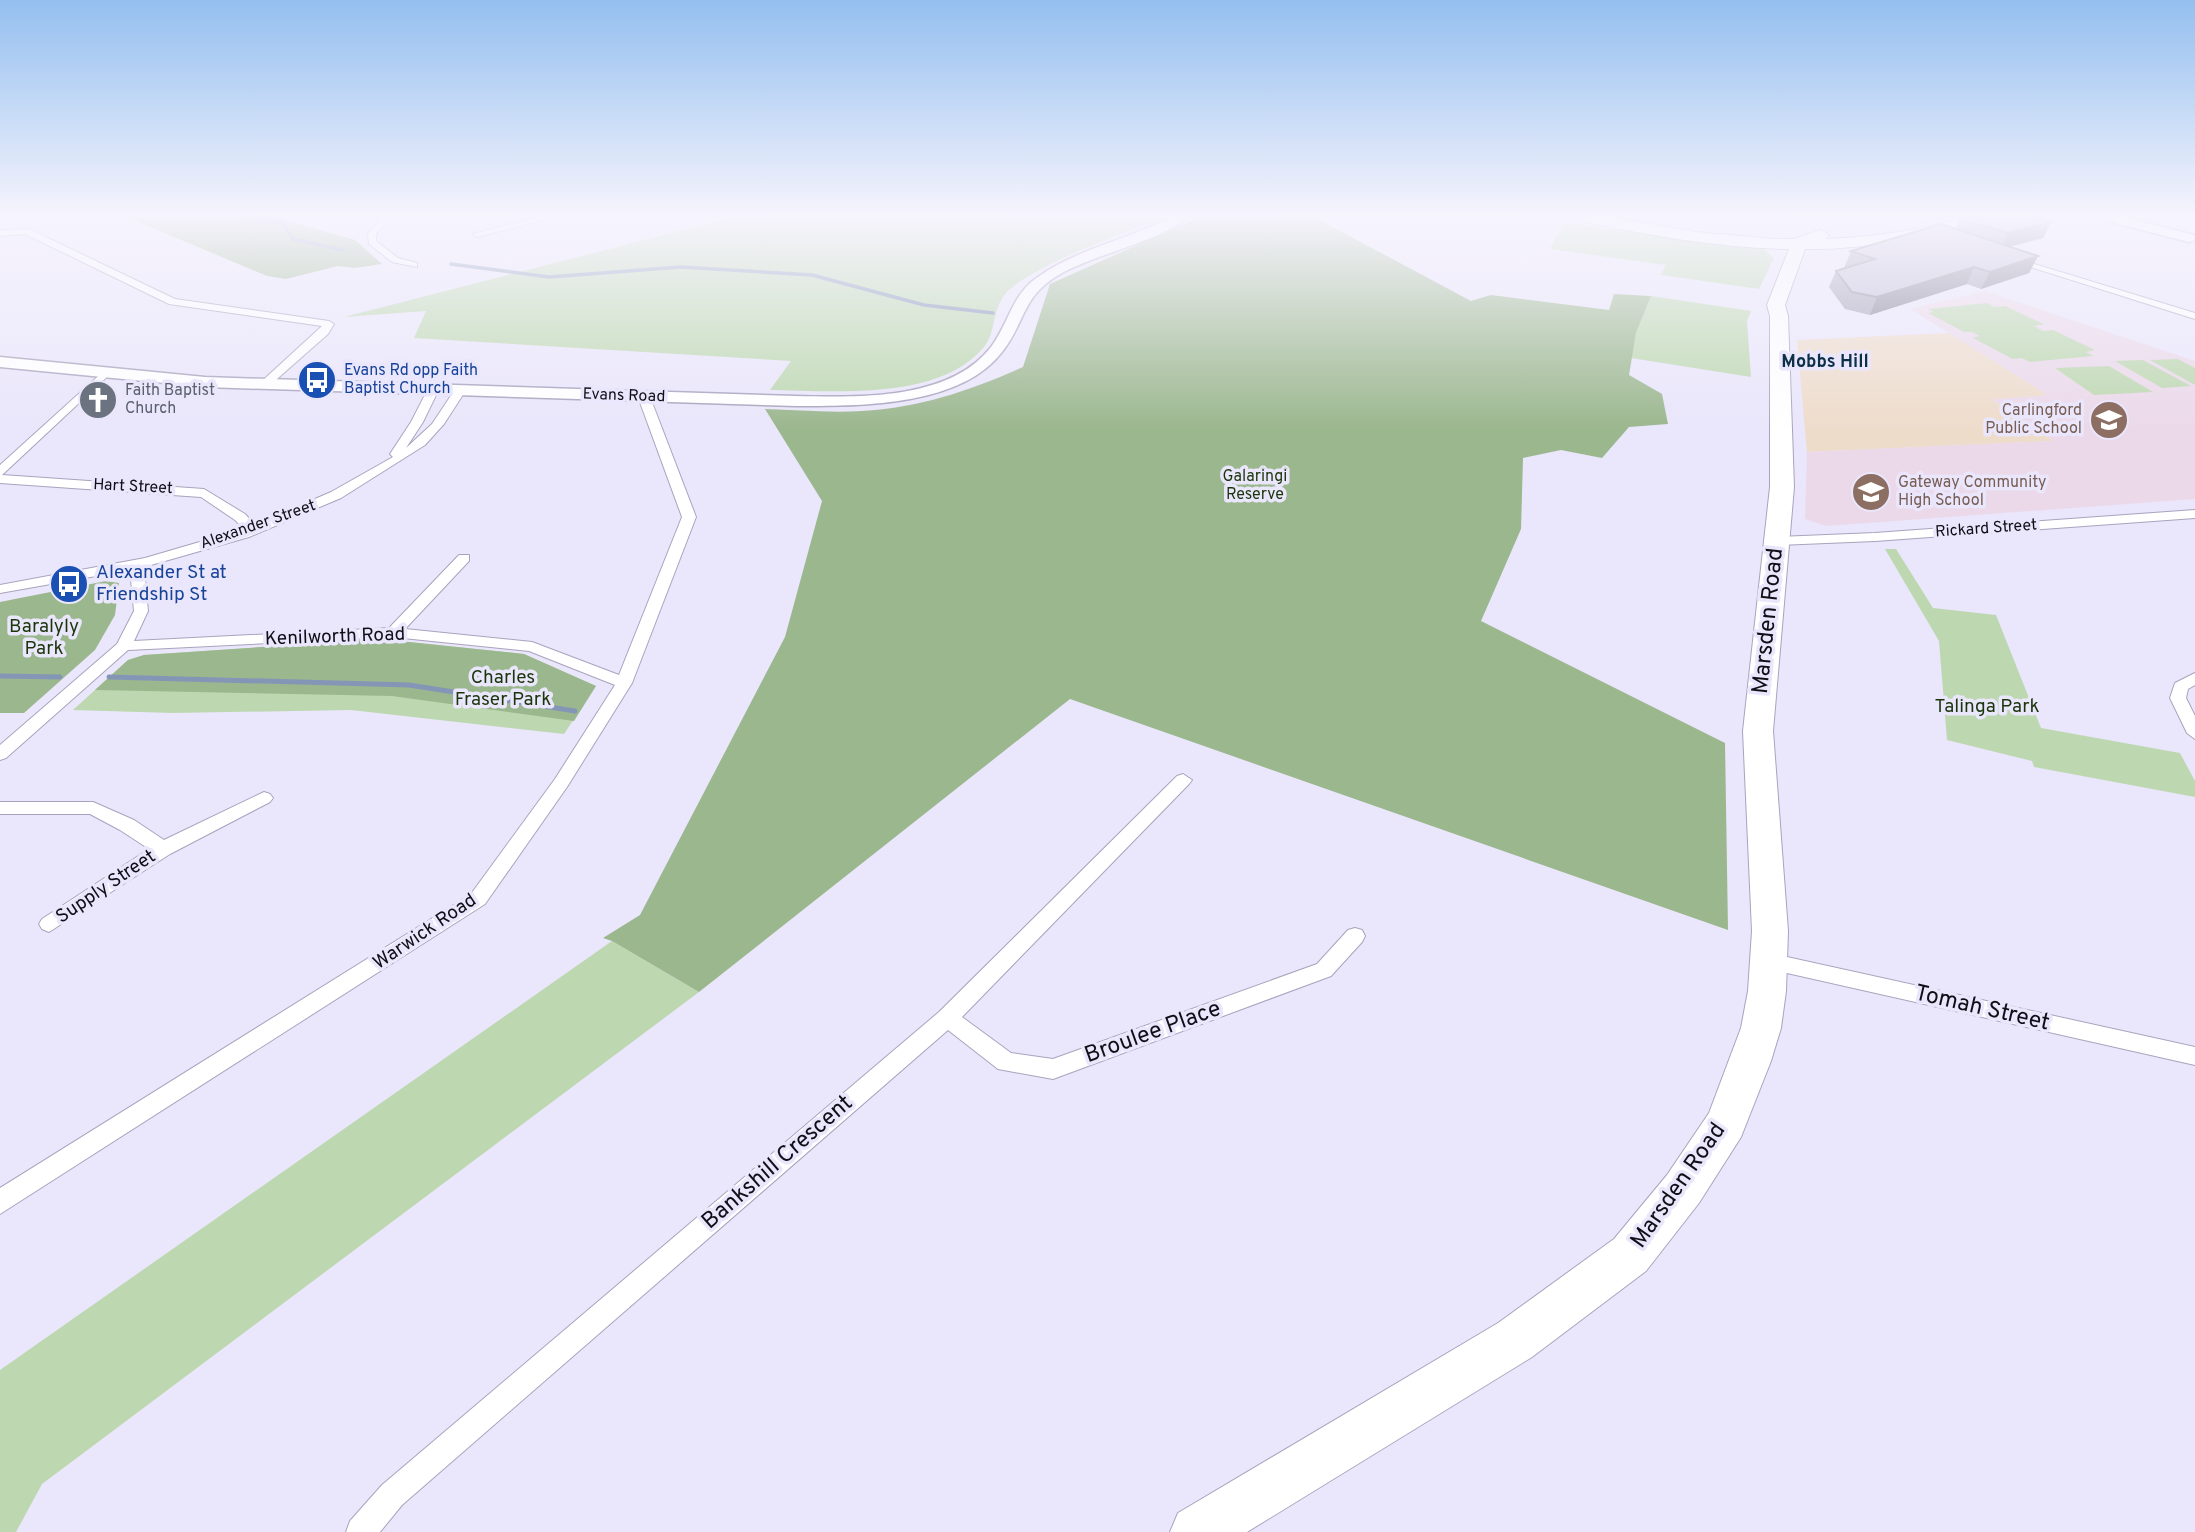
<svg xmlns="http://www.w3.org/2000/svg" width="2195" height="1532" viewBox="0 0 2195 1532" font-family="Overpass,sans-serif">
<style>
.industrial{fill:#eedccb}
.education{fill:#ebd9e9}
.green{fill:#bdd8b0}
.forest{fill:#9bb78e}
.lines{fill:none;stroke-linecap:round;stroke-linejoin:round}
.stream-far1{stroke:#8496b6;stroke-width:3.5}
.stream{stroke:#8496b6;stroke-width:5}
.street-casing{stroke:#a9a3bd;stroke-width:2}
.secondary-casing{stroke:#a9a3bd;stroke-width:3}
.primary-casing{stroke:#a9a3bd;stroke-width:3}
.highway-casing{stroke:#a9a3bd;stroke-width:2}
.street{fill:#fff;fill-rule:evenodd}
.secondary{fill:#fff;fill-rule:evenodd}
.primary{fill:#fff;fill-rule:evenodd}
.highway{fill:#fff;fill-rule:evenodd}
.wall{fill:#a39fb5}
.shaded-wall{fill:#858294}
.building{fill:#beb9d3;stroke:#858294;stroke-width:2}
.labels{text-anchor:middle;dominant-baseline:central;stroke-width:7;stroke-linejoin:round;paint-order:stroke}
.far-transit-label{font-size:16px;fill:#164399;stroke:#eae6fb;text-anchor:start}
.far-worship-label{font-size:16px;fill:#5b616d;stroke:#eae6fb;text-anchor:start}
.far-street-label{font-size:16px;fill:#100e17;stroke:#eae6fb}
.far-education-label{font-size:16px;fill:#785e54;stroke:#eae6fb;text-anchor:end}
.far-park-label{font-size:16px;fill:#1a3509;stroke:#eae6fb}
.far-neighbourhood-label{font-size:18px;font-weight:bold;fill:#0c3048;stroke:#eae6fb}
.transit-label{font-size:19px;fill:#164399;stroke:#eae6fb;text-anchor:start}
.park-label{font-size:19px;fill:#1a3509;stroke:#eae6fb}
.street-label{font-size:19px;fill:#100e17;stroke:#eae6fb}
.near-street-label{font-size:23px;fill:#100e17;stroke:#eae6fb}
</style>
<rect width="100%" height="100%" fill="#eae6fb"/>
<path class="industrial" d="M1950 333 2049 396 1993 400 2055 441 1807 452 1797 340Z"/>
<path class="education" d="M1985 291 2195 361V499L1826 526 1805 519 1807 452 2053 441 1992 399 2048 395 1910 309Z"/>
<g class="green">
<path d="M738 216H1165C1121 235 1045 260 1010 289 991 305 997 332 984 347 940 401 833 391 770 390L791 361 414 338 426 311 344 317Z"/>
<path d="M1564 223 1762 248 1774 258 1759 289 1661 275 1666 265 1550 249Z"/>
<path d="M1651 296 1751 311 1747 321 1751 377 1631 358 1636 333Z"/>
<path d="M1988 303 1994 307 2005 306 2044 324 2034 326 2043 331 2053 330 2095 350 2086 352 2093 356 2030 362 2022 358 2013 359 1973 338 1980 336 1972 332H1964L1928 313 1934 312 1928 309Z"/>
<path d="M2178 359 2195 368V385L2150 360Z"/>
<path d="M2143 360 2191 386 2162 388 2115 361Z"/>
<path d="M2109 366 2153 392 2094 395 2055 368Z"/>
<path d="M1885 549H1896L1933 608 1996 615 2041 728 2180 753 2195 781V797L2034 767 2032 761 1947 740 1939 641Z"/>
<path d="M380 639 524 654 596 686 564 734 351 710 173 713 73 710 128 660 144 655Z"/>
<path d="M612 941 699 992 42 1484 16 1532H0V1370Z"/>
</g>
<g class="forest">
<path d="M124 216H271L355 240 382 264 355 268 338 266 286 279 267 276Z"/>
<path d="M1202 216H1312L1471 301 1491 295 1609 310 1614 294 1651 296 1636 333 1629 375 1662 394 1668 424 1629 427 1602 458 1561 450 1523 458 1521 529 1481 621 1725 743 1728 930 1070 699 699 992 612 941 603 938 640 915 785 637 822 501 765 409C797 410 830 413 862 411 919 408 972 390 1023 367L1050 284Z"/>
<path d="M106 581 119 583 115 615 95 650 24 713H0V602Z"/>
<path d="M380 639 524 654 596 686 574 721 392 696 95 690 128 660 144 655Z"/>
</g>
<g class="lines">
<g class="stream-far1">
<path d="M241 216 283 224 293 239 342 250"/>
<path d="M451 264 549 277 681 267 812 275 924 305 993 313"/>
</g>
<g class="stream">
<path d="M0 676 60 677"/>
<path d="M109 677 409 685 575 711"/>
</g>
<defs>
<g id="street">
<path d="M377 216H385L387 221 376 234V241L398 258 417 263V267L392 262 369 244 368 234 379 221Z"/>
<path d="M544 216H559L477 237 473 234Z"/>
<path d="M1915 216H1927L1931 219 1927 222Z"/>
<path d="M29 229 175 299 329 321 334 324 328 334 269 386H261V382L322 326 169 304 25 234 0 236V230Z"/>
<path d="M2008 256 2195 313V319L2008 260Z"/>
<path d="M105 370 111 373 109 375 2 475 204 489 245 514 255 525 331 492 393 457 390 454 411 422 429 387 439 389 423 422 406 448 432 424 456 388 466 390 444 424 425 445 341 498 249 537 144 567 148 611 134 641 389 628 459 555H469V561L405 629 532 642 619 675 682 517 638 397 640 395 650 397 696 517 632 683 567 787 485 904 0 1214V1188L471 894 555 779 615 685 529 651 393 637 128 650 6 758 0 760V745L117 644 134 611 130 570 0 593V585L145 558 244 529 235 520 201 497 0 483V465Z"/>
<path d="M2195 510V518L1875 541 1777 545 1770 541 1777 537 1875 533Z"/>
<path d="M2195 673V685L2188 689 2186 698 2195 716V739L2187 733 2170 698 2175 683Z"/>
<path d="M1183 774 1192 780 1189 784 962 1017 1011 1053 1053 1059 1317 964 1348 930 1355 928 1362 930 1365 936 1362 942 1331 976 1053 1079 998 1069 948 1030 402 1505 380 1532H346L350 1521 382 1485 939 1012 1177 776Z"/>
<path d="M264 792 270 794 273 798 270 802 170 854 49 932 42 929 39 924 42 919 149 849 120 830 90 814H0V802H93L134 820 164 840Z"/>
<path d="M1769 953 2195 1047V1065L1769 969 1762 967 1759 961 1762 955Z"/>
</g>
<path id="secondary" d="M1174 216H1189C1164 240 1096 254 1062 273 1021 296 1027 320 1002 352 960 407 859 406 796 406L205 387 0 367V357L205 377 796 396C858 397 949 401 991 347 1009 323 1012 294 1038 277 1079 248 1130 239 1174 216Z"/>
<path id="primary" d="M2097 216H2120L2194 235 2195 240 2189 242 2099 219Z"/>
<path id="highway" d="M1603 216 1696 232 1774 239H1794L1821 230 1829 235 1825 239C1854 238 1883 235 1911 230 1940 224 1967 216 1997 216L1994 219C1932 235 1870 250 1805 249L1785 305 1788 316 1794 487 1773 731 1788 931 1786 991 1781 1028 1771 1061 1741 1137 1699 1203 1646 1271 1532 1357 1247 1532H1170L1178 1513 1498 1323 1614 1239 1667 1175 1709 1113 1741 1028 1748 991 1752 931 1743 731 1770 487V316L1767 305 1789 249C1721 248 1653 236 1586 222L1578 217Z"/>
</defs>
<use href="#street" class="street-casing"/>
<use href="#secondary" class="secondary-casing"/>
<use href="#primary" class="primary-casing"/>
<use href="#highway" class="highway-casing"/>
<use href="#street" class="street"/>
<use href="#secondary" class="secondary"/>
<use href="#primary" class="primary"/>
<use href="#highway" class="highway"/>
</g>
<path class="wall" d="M1960 219 2051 222 2043 238 2009 247 2038 256 2029 273 1981 289 1967 284 1870 315 1845 309 1829 287 1836 271 1844 268 1851 251 1955 229Z"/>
<g class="shaded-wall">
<path d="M2051 222 2043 238 2000 249 2008 233Z"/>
<path d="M2038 256 2029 273 1981 289 1990 272Z"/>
<path d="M1974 267 1967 284 1870 315 1877 297Z"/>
</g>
<g class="building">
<path d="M1970 216H2032L2051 222 2008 233 1960 219Z"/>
<path d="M1941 224 2038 256 1990 272 1974 267 1877 297 1852 292 1836 271 1875 259 1851 251Z"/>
</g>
<linearGradient id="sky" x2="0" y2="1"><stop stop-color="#94bfef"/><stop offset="0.5" stop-color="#f6f4fd"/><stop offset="1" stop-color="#f6f4fd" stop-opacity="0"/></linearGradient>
<rect width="2195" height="430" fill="url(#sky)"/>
<defs>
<symbol id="bus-disc" viewBox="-11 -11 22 22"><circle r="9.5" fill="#1a4fb4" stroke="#eae6fb"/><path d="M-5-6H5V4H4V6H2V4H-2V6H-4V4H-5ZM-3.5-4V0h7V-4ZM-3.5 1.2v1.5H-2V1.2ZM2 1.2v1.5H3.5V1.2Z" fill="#fff"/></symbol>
<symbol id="church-disc" viewBox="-11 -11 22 22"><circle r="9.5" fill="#6b7280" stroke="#eae6fb"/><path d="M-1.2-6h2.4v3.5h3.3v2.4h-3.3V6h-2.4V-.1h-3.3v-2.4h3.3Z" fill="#fff"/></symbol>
<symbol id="school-disc" viewBox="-11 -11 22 22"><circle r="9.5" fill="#8d6e63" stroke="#eae6fb"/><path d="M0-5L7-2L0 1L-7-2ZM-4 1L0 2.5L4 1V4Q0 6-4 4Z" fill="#fff"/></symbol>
<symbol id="university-disc" viewBox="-11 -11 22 22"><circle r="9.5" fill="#8d6e63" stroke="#eae6fb"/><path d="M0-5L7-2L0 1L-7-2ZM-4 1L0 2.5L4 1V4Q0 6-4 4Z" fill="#fff"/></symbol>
</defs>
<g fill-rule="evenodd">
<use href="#bus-disc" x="295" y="358" width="44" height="44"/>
<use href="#church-disc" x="76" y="378" width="44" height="44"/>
<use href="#school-disc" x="2087" y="398" width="44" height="44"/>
<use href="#university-disc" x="1849" y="470" width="44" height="44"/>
<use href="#bus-disc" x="47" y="562" width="44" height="44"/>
</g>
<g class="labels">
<g class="far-transit-label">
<text x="344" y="371">Evans Rd opp Faith<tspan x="344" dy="18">Baptist Church</tspan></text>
</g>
<g class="far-worship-label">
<text x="125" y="391">Faith Baptist<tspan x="125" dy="18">Church</tspan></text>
</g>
<g class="far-street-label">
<text transform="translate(624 396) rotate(2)">Evans Road</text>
<text transform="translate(133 487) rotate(3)">Hart Street</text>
<text transform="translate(258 525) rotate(-19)">Alexander Street</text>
<text transform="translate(1986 529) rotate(-4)">Rickard Street</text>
</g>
<g class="far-education-label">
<text x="2082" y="411">Carlingford<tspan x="2082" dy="18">Public School</tspan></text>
<text x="1898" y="483" text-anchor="start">Gateway Community<tspan x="1898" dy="18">High School</tspan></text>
</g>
<g class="far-park-label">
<text x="1255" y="477">Galaringi<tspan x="1255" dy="18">Reserve</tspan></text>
</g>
<g class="far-neighbourhood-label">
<text x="1825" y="362">Mobbs Hill</text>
</g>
<g class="transit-label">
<text x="96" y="573">Alexander St at<tspan x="96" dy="22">Friendship St</tspan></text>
</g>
<g class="park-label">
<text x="44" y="627">Baralyly<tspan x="44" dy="22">Park</tspan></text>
<text x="503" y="678">Charles<tspan x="503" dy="22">Fraser Park</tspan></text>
<text x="1987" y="707">Talinga Park</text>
</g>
<g class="street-label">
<text transform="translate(335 637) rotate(-2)">Kenilworth Road</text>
<text transform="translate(106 887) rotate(-34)">Supply Street</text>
<text transform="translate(425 932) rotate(-34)">Warwick Road</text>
</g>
<g class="near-street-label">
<text transform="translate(1769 621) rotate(-84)">Marsden Road</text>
<text transform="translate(1982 1009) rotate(13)">Tomah Street</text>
<text transform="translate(1153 1033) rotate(-20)">Broulee Place</text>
<text transform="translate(778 1163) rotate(-41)">Bankshill Crescent</text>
<text transform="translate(1679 1186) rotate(-55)">Marsden Road</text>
</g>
</g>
</svg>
